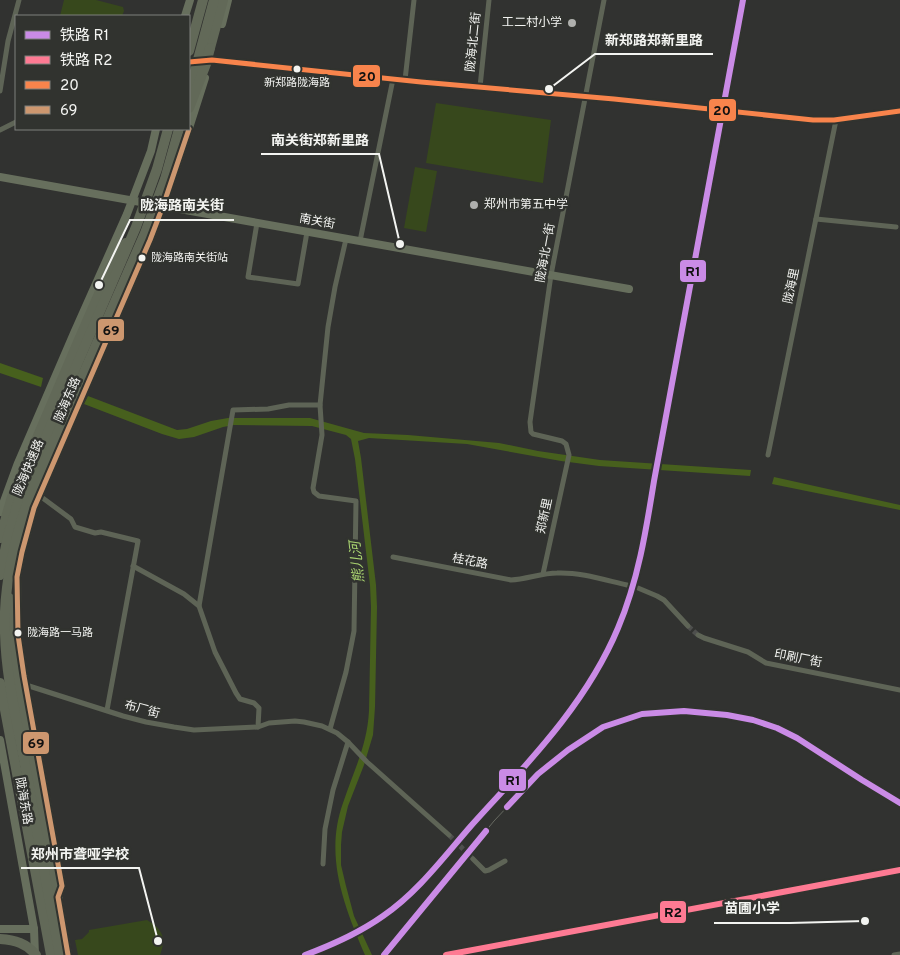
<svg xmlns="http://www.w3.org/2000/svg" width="900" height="955" viewBox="0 0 900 955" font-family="Overpass,'Noto Sans SC',sans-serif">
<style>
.green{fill:#37481c}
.water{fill:#47601d}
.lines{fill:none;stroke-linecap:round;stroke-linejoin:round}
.street-tunnel{stroke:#4e4f4d;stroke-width:5;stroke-dasharray:5 2.5;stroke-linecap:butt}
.street{stroke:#5e6456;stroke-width:5}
.secondary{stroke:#676f5d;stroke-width:8}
.highway{stroke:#626958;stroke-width:10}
.rail{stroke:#676a62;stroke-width:1}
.highway-bridge{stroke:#626958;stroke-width:10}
.bus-1-casing{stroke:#31332f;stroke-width:9}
.bus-2-casing{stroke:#31332f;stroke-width:9}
.bus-1{stroke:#f8844c;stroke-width:5}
.bus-2{stroke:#cd976f;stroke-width:5}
.rail-1-casing{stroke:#31332f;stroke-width:10}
.rail-2-casing{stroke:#31332f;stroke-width:10}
.rail-1{stroke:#ca8be6;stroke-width:6}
.rail-2{stroke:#fe7a93;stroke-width:6}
.poi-dot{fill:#afb0ad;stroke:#31332f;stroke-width:2}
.bus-dot{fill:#f3f4f1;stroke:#31332f;stroke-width:2}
.labels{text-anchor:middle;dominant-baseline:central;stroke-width:5;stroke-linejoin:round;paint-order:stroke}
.bus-label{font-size:11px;fill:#f3f4f1;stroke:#31332f;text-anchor:start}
.poi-label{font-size:12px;fill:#f3f4f1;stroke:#31332f;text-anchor:end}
.street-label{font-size:12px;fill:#f3f4f1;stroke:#31332f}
.water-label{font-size:14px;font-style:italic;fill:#aad471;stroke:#31332f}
.leader{fill:none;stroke:#f3f4f1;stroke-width:2}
.callout-dot{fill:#f3f4f1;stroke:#31332f;stroke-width:2}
.callout-label{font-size:14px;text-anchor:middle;font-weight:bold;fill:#f3f4f1;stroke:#31332f;stroke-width:5;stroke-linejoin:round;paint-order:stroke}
.line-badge{stroke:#31332f;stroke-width:2}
.pale-badge-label{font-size:14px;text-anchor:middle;font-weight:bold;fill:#111}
</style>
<rect width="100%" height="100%" fill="#313230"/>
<g class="green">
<path d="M64 0H96L123 7 124 11 122 16H60Z"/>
<path d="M436 103 551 120 543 183 426 163Z"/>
<path d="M415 167 437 171 426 232 404 228Z"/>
<path d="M147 920C162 929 167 937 160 955H78L75 940 82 939 89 932V930Z"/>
</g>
<g class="water">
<path d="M0 363 43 378 41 387 0 373Z"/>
<path d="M88 396 177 430 187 429 211 421 228 418H310L364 433 408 435 499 443 538 451 600 460 751 470 750 476 599 466 561 461 467 444 369 438 358 441 361 458 376 585 377 607 375 707 373 735 364 765 348 806 342 832 341 845V865L346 886 354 916 372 955H365C344 906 324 856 343 803 354 770 367 746 369 711L371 607 370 585 355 459 351 439 346 435 312 426 234 425 223 427 194 437 179 439 162 434 84 404Z"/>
<path d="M774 477 900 505V510L772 484Z"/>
</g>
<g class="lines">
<g class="street-tunnel">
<path d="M688 626 698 635"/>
<path d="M449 835 473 859"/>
</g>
<g class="street">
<path d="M207 60H212L421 82 614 99 813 120H834L900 111"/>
<path d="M405 80 414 0"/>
<path d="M480 87 489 0"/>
<path d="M0 91 8 41 19 0"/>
<path d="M0 130 16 122"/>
<path d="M816 219 896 227"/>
<path d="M257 223 248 277 298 284 307 232"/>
<path d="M360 241 393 79"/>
<path d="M768 455 836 120"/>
<path d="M40 496 71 519 75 527 95 533 101 532 138 541 107 710"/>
<path d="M393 557 511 580C527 579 542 573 557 573 580 572 605 580 627 585"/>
<path d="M133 566 184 594 199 606 215 652 236 693 240 699 254 703 259 708 258 727"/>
<path d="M543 574 569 455 566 444 562 441 533 434 531 432 530 422 551 275 604 0"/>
<path d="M638 588 657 596 664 600 688 626"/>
<path d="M199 606 233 410 268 409 289 405H320"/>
<path d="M698 635 704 638 748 652 766 663 900 690"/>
<path d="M26 685 123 716 146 722 174 727 194 730 258 727 269 723 295 721 304 722 322 726 337 733 348 742 367 762 449 835"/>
<path d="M330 729 346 672 354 631 356 501 319 496 314 492 313 488 322 435 320 405 328 327 335 287 346 239"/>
<path d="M473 859 485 871 489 870 505 861"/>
<path d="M323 864 325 829 333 790 348 742"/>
<path d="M894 955 900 954"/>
</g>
<g class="secondary">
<path d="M185 16 190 0"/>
<path d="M222 24 228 0"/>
<path d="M189 128 205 78"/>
<path d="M0 177 629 289"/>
<path d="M0 512 18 463 74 333 127 214 151 151 156 129"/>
<path d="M0 740 34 929 35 955"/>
<path d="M0 929H34"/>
<path d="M68 955 58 897 62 886 24 676 18 635 17 577 22 552 34 508 150 240 163 206 189 129"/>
</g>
<g class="highway">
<path d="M210 48 223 0"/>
<path d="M189 51 203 0"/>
<path d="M0 538 12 497 75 349 111 266 126 243"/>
<path d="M9 598 10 632 12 654 58 897"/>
<path d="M0 683 51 955"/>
</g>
<g class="rail">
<path d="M305 955C332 945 359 933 383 916 417 893 443 858 470 827 525 766 586 705 618 628 638 581 646 531 654 481L743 0"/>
<path d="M384 955 494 821 538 774 568 750 603 727 642 714 684 711 727 715 753 720 777 728 797 738 862 780 900 803"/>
<path d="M446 955 900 870"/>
</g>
<g class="highway-bridge">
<path d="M189 93 214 0"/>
<path d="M189 108 206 64 210 48"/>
<path d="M0 575 8 536 19 500 136 227 157 169 168 129"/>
<path d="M0 939C15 940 26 943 36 955"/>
<path d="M60 955C48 895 38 835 27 776 19 729 6 681 5 633 3 588 13 545 27 503L145 233 165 179 179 129"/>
</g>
<defs>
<path id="bus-1" d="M189 62 212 60 421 82 614 99 813 120H834L900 111"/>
<path id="bus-2" d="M68 955 58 897 62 886 24 676 18 635 17 577 22 552 34 508 150 240 163 206 189 129"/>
</defs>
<use href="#bus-1" class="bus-1-casing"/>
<use href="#bus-2" class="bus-2-casing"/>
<use href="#bus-1" class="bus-1"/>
<use href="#bus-2" class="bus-2"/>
<defs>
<g id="rail-1">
<path d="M507 807 538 774 568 750 603 727 642 714 684 711 727 715 753 720 777 728 797 738 862 780 900 803"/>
<path d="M305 955C332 945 359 933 383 916 417 893 443 858 470 827 525 766 586 705 618 628 638 581 646 531 654 481L743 0"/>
<path d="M384 955 486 831"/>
</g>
<path id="rail-2" d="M446 955 900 870"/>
</defs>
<use href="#rail-1" class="rail-1-casing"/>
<use href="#rail-2" class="rail-2-casing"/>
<use href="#rail-1" class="rail-1"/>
<use href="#rail-2" class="rail-2"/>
</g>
<g class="poi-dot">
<circle cx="572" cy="23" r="5"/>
<circle cx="474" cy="205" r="5"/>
</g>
<g class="bus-dot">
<circle cx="297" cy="69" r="4.5"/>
<circle cx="142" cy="258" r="4.5"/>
<circle cx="18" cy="633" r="4.5"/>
</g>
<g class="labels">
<g class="bus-label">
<text x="297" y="83" text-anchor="middle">新郑路陇海路</text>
<text x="151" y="258">陇海路南关街站</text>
<text x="27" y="633">陇海路一马路</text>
</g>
<g class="poi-label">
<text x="562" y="23">工二村小学</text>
<text x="484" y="205" text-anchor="start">郑州市第五中学</text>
</g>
<g class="street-label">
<text transform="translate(474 42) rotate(-84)">陇海北二街</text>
<text transform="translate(317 222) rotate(10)">南关街</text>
<text transform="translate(546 253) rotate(-80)">陇海北一街</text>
<text transform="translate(792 286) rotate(-78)">陇海里</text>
<text transform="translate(68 400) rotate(-67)">陇海东路</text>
<text transform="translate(29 468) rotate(-67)">陇海快速路</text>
<text transform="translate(545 516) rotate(-78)">郑新里</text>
<text transform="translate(470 562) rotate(11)">桂花路</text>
<text transform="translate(798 659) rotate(11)">印刷厂街</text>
<text transform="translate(142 710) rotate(15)">布厂街</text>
<text transform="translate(23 801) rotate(80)">陇海东路</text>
</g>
<g class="water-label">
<text transform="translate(358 562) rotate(-96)">熊儿河</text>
</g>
</g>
<path class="leader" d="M549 89L595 54H713M400 244L379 154H261M99 285L130 220H234M158 941L139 868H21M865 921L790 923H714"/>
<g class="callout-dot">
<circle cx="549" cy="89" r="5"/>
<circle cx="400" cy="244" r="5"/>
<circle cx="99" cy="285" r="5"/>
<circle cx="158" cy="941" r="5"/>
<circle cx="865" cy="921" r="5"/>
</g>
<g class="callout-label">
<text x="654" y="45">新郑路郑新里路</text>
<text x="320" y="145">南关街郑新里路</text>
<text x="182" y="210">陇海路南关街</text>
<text x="80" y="859">郑州市聋哑学校</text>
<text x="752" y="913">苗圃小学</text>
</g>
<g class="line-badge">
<rect x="352" y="64" width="29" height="24" rx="5" fill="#f8844c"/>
<rect x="708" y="98" width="29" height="24" rx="5" fill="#f8844c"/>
<rect x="679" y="259" width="28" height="24" rx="5" fill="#ca8be6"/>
<rect x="97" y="318" width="28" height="24" rx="5" fill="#cd976f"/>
<rect x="22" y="731" width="28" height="24" rx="5" fill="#cd976f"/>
<rect x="498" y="768" width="29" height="24" rx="5" fill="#ca8be6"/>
<rect x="659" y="900" width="28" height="24" rx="5" fill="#fe7a93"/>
</g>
<g class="pale-badge-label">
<text x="367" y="81">20</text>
<text x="722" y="115">20</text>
<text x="693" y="276">R1</text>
<text x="111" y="335">69</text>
<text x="36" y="748">69</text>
<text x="513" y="785">R1</text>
<text x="673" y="917">R2</text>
</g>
<rect x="15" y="15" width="175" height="115" fill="#31332f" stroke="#7f807d"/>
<rect x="25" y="31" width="25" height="8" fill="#ca8be6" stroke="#7f807d"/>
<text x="60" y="40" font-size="15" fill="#f3f4f1">铁路 R1</text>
<rect x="25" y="56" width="25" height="8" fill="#fe7a93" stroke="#7f807d"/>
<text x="60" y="65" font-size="15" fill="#f3f4f1">铁路 R2</text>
<rect x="25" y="81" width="25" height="8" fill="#f8844c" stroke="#7f807d"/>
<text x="60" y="90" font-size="15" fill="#f3f4f1">20</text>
<rect x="25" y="106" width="25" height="8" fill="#cd976f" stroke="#7f807d"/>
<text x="60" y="115" font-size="15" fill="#f3f4f1">69</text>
</svg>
